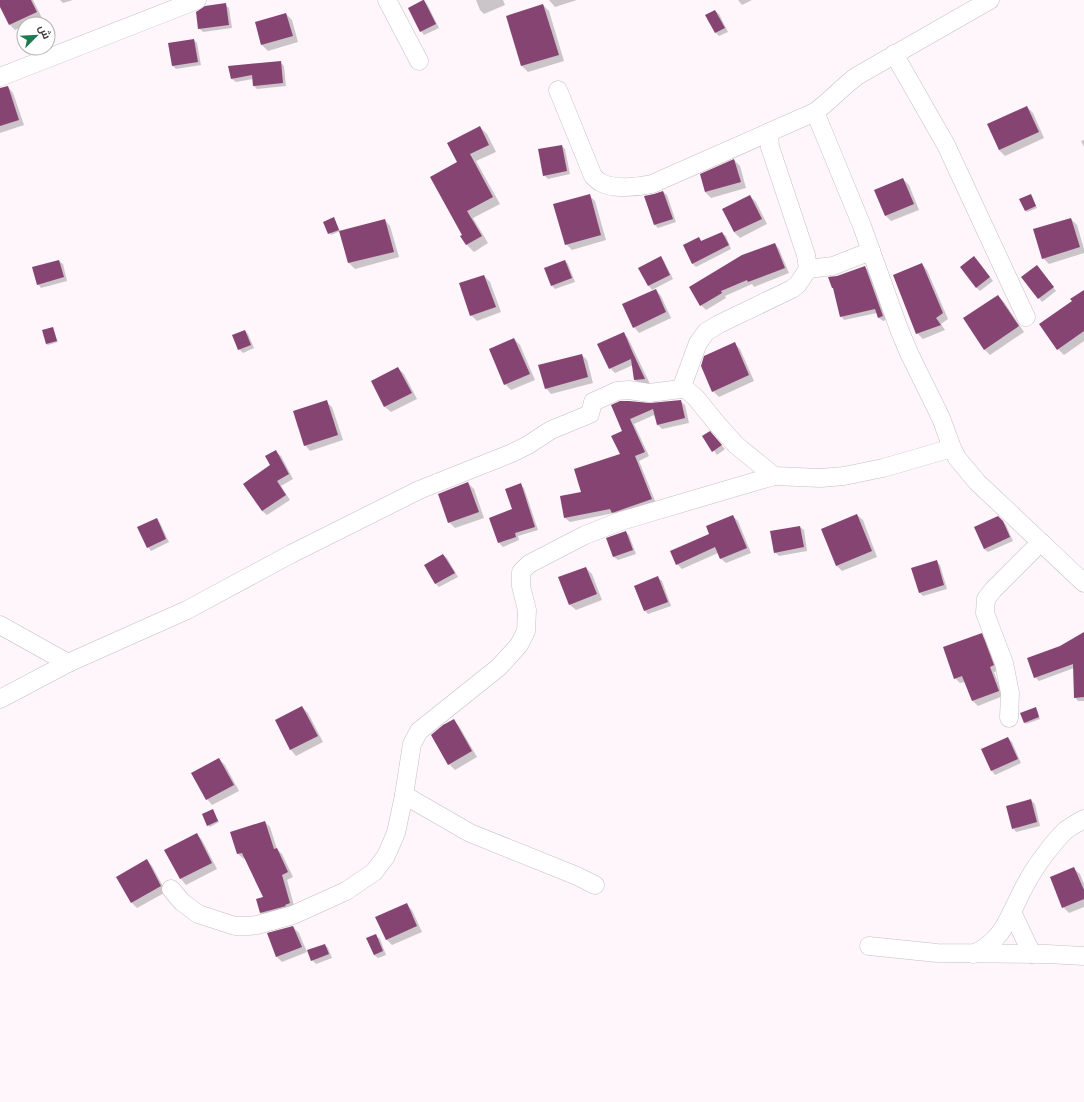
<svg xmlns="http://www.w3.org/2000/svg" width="1084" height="1102" viewBox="0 0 1084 1102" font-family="Mulish,Cairo,sans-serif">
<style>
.shadow{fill:#0003}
.building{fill:#864473}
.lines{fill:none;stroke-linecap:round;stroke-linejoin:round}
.minor-casing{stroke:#c6bec3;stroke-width:19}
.minor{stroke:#fff;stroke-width:18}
</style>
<rect width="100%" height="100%" fill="#fef6fb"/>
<g class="shadow">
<path d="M3 0H33L42 18 29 24H24V26L15 30 10 25 0 4V1Z"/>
<path d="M60 0H73L63 3Z"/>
<path d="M476 0H503L505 5 484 14 480 10Z"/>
<path d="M549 0H577L555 7Z"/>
<path d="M738 0H752L742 5Z"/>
<path d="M424 1 427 4 439 28 424 35 421 31Z"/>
<path d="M225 5 229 8 232 28 203 32 199 28Z"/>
<path d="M543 5 549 11 564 61 528 72 522 66 507 17Z"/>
<path d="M715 11 719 14 728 32 719 36 716 33Z"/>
<path d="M286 14 292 20 298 42 268 51 262 45 256 23Z"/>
<path d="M194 40 197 43 201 65 176 69 173 66Z"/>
<path d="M280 62 284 66 286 86 257 89 254 86 253 79 236 82 232 79Z"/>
<path d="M8 87 13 93 24 125 0 133V89Z"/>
<path d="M1027 107 1033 113 1044 138 1005 156 999 150 988 124Z"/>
<path d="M480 127 487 134 496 152 476 161 500 204 473 218 488 243 474 252 467 245 462 237 463 236 458 162Z"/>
<path d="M1084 140V147L1081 141Z"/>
<path d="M562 146 565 149 570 174 548 179 544 175Z"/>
<path d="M734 160 740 166 746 188 711 198 705 192 701 175Z"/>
<path d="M903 179 909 185 919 210 891 221 886 216Z"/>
<path d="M663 192 667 195 676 222 658 228 655 225 645 197Z"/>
<path d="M589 195 595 201 606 240 572 250 566 244Z"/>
<path d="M750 196 756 202 767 224 740 238 734 232 723 209Z"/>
<path d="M1032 197 1037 208 1027 212 1026 211Z"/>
<path d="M334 218 340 231 331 235 325 222Z"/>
<path d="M1071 219 1077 225 1084 249V253L1049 264 1043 258Z"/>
<path d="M385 220 390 226 399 257 355 269 349 263 341 231Z"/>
<path d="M722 233 726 236 731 249 696 267 692 263 699 238 702 242Z"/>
<path d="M775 244 779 249 789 273 754 287 752 284 725 296 726 298 706 310 701 305Z"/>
<path d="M661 257 664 261 673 279 652 290 649 286 639 268Z"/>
<path d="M59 261 63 264 67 281 41 288 38 284Z"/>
<path d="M565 261 568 264 575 282 555 289 552 286Z"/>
<path d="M978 261 993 281 980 291 976 287Z"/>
<path d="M922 264 927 270 948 319 941 324 945 330 923 339 917 333Z"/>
<path d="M865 267 868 270 886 320 883 321 879 318 877 313 844 320 841 316 837 277Z"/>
<path d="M1040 270 1056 291 1042 302 1039 298Z"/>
<path d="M484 276 490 282 501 312 477 321 471 315Z"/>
<path d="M656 290 661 296 671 318 639 333 634 327Z"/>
<path d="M1084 291V341L1064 355 1058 349 1073 301Z"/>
<path d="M998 296 1004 302 1024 332 990 355 984 349Z"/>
<path d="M53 328 58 342 48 345 46 344Z"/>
<path d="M245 331 248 334 254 348 243 353 239 349Z"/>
<path d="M623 333 628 338 650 384 640 385 635 380 633 365 615 373 610 368Z"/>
<path d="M514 339 520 345 535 380 511 390 505 384Z"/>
<path d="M735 344 740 349 754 381 719 397 713 391Z"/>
<path d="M582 355 587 360 593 383 551 394 546 388Z"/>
<path d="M398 368 404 374 417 399 391 412 385 407 372 381Z"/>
<path d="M680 401 685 405 689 423 662 429 658 425 654 415 634 424 649 456 639 461 656 503 618 517 614 513 570 522 565 518 582 493 621 455 623 432 629 402 650 404Z"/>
<path d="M326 402 332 407 343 440 310 451 305 445Z"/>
<path d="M713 436 725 449 717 455 704 437Z"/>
<path d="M276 452 281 456 293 479 281 486 290 500 267 515 262 511 271 466Z"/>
<path d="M468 483 474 489 484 518 455 528 449 522Z"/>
<path d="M521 485 524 488 538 530 518 536 519 540 503 547 499 543 490 518 513 510Z"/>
<path d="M857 515 863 520 877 557 842 571 836 565Z"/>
<path d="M733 516 738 521 751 553 726 563 720 558 718 553 682 569 677 564Z"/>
<path d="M998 517 1006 525 1013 541 988 552 984 549 975 528Z"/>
<path d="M157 519 160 523 169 542 151 551 148 547Z"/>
<path d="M800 527 804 530 807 551 779 556 775 552Z"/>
<path d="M625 532 629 535 636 554 618 560 614 557 607 539Z"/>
<path d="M443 555 447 558 458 577 439 587 436 584 425 565Z"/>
<path d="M936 561 940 565 947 589 923 596 920 593Z"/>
<path d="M586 568 592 574 602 600 576 610 570 605Z"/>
<path d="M658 578 662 581 671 606 648 614 645 611 635 586Z"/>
<path d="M981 635 986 640 998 671 994 672 1003 696 978 706 973 701 965 682 960 683 955 678Z"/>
<path d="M1084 636V669L1074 668 1039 681 1035 677 1061 647Z"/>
<path d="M1084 680V701H1078L1075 697Z"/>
<path d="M302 707 308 713 323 742 296 756 291 750 276 721Z"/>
<path d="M1037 710 1040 719 1026 724 1025 722Z"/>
<path d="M454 720 459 726 477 757 455 770 449 764Z"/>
<path d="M1008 738 1012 742 1021 763 995 775 992 771 982 750Z"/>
<path d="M219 759 225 765 239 791 212 805 207 799Z"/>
<path d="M1031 800 1035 804 1040 826 1016 832 1013 828Z"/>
<path d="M213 810 219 822 210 827 208 825Z"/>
<path d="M265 822 270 827 277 849 282 854 293 877 287 880 295 909 266 918 261 913 264 897 246 858 244 859 238 854Z"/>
<path d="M197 834 202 840 217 869 186 885 181 879 166 850Z"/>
<path d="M147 860 152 866 166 892 137 908 132 903Z"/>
<path d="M1074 869 1080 874 1084 884V907L1069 913 1063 907Z"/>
<path d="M406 904 412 910 422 932 392 945 386 939Z"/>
<path d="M293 927 299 933 307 952 282 962 276 956Z"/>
<path d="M376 936 380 939 386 955 378 958 374 955 368 939Z"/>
<path d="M324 945 328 948 332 958 316 964 312 960Z"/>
</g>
<g class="building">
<path d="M0 0H31L37 12 9 25 0 7Z"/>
<path d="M423 0H424L436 24 420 32 408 8Z"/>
<path d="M226 3 229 25 198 29 196 12 205 6Z"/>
<path d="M543 4 559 55 521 66 506 16Z"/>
<path d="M715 10 725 28 715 33 705 15Z"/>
<path d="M286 13 293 36 261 45 255 22Z"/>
<path d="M194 39 198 62 172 66 168 43Z"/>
<path d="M281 61 283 83 253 86 252 75 231 79 228 66Z"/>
<path d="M8 86 19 120 0 126V88Z"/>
<path d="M1027 106 1039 132 999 150 987 124Z"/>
<path d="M480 126 489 145 470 154 493 197 467 211 482 236 466 245 460 236 462 235 430 177 457 162 447 143Z"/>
<path d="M562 145 567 171 543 176 538 149Z"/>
<path d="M734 159 741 182 705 192 700 174Z"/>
<path d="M903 178 914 204 885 216 874 190Z"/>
<path d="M663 191 673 219 654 225 644 196 654 194Z"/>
<path d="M590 194 601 235 565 245 553 204Z"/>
<path d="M1031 194 1036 206 1025 211 1019 199Z"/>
<path d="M750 195 762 219 734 232 722 209Z"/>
<path d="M334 217 339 230 328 234 323 222Z"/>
<path d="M1071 218 1080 247 1042 259 1033 229Z"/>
<path d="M385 219 394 252 348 263 339 231Z"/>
<path d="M722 232 729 245 692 264 683 245 699 237 701 241Z"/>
<path d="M775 243 785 268 748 282 747 280 721 291 722 293 700 306 689 287 742 255Z"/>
<path d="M661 256 670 275 648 286 638 268Z"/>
<path d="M974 256 990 277 976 288 960 267Z"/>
<path d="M59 260 64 277 37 285 32 267Z"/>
<path d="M565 260 572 278 551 286 544 268Z"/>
<path d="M922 263 943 313 936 318 941 325 916 334 893 275Z"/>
<path d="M1037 265 1054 287 1038 299 1021 277Z"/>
<path d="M865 266 883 316 878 318 875 309 840 317 833 288H832L828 277 837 276Z"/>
<path d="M484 275 496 307 470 316 459 283Z"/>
<path d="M656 289 666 312 633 328 622 304Z"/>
<path d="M1084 290V331L1057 350 1039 324 1072 301 1070 299Z"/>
<path d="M998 295 1019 326 984 350 963 318Z"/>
<path d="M53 327 57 341 46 344 42 330Z"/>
<path d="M245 330 251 345 238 350 232 335Z"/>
<path d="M624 332 632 351 645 379 634 380 631 359 609 369 597 344Z"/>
<path d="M514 338 530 374 504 385 489 349Z"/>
<path d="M735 342 749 375 712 392 701 366 704 356Z"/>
<path d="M582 354 588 377 545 389 538 365Z"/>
<path d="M398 367 412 393 384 407 371 381Z"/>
<path d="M327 400 338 435 304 446 293 411Z"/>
<path d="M681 400 685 418 657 425 653 409 630 419 645 452 635 456 652 499 612 513 610 509 564 518 560 496 581 492 574 469 620 454 611 436 622 431 611 405 620 401H629L650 403Z"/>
<path d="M710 431 722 445 712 452 702 436Z"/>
<path d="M276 450 289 474 277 481 286 495 262 511 243 484 270 465 265 456Z"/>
<path d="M468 482 479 512 448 523 438 494Z"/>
<path d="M521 483 535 527 515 533 516 537 498 543 489 518 512 509 505 489Z"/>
<path d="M857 514 872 551 836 566 821 529Z"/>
<path d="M733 515 747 548 720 559 715 547 676 565 670 551 709 534 706 526Z"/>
<path d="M998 516 1003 521 1010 537 984 549 974 527Z"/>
<path d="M157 518 166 539 147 548 137 527Z"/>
<path d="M800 526 804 547 774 553 770 531Z"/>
<path d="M626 531 633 550 613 557 606 538Z"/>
<path d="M443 554 455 573 435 584 424 565Z"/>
<path d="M937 560 944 585 919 593 911 568Z"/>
<path d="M586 567 597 594 569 605 558 577Z"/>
<path d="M658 576 668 602 644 611 634 586Z"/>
<path d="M1084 632V697L1074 698 1073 664 1034 678 1027 658 1060 646Z"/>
<path d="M982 633 994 665 990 667 999 691 972 701 962 676 954 679 943 647Z"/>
<path d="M302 706 318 736 290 750 275 720Z"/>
<path d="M1036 707 1039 717 1024 723 1020 713Z"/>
<path d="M454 719 472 751 448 765 431 735 443 725Z"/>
<path d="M1008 737 1018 759 991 771 981 749Z"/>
<path d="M219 758 234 785 206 800 191 773Z"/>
<path d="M1031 799 1037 822 1012 829 1006 806Z"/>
<path d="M213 809 218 821 207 826 202 814Z"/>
<path d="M265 821 274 849 277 848 288 872 282 875 290 903 285 905 286 906 260 913 256 899 263 897 242 853 237 854 230 832Z"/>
<path d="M197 833 212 863 180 879 164 850Z"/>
<path d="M147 859 161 886 131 903 116 877Z"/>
<path d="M1074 867 1084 890V899L1062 908 1050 877Z"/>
<path d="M407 903 417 926 386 940 375 917Z"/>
<path d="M293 926 302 947 276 957 267 933Z"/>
<path d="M376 934 383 951 374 955 366 938Z"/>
<path d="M325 944 329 954 311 961 307 950Z"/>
</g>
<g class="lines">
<defs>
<g id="minor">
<path d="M387 0 419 61"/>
<path d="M894 54 946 145 1026 317"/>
<path d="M0 77 197 0"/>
<path d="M558 90 593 176C595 178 598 181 600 182 613 190 638 187 652 184L815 112C830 101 842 87 857 76L990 0"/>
<path d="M815 112 862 226 899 329 909 353 941 418 952 448 957 458 977 482 1084 583"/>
<path d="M808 269 833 266 871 251"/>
<path d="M681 389 698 343 706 332 719 324 792 289 798 284 808 269 806 255 770 147 769 132"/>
<path d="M0 625 68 663"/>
<path d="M0 699 68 663 187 610 291 554 419 490 512 453 528 445 551 430 590 414 593 402 617 391 629 390 649 393 681 389 687 390 696 398 718 425 736 445 774 476 821 478 844 476 883 468 952 448"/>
<path d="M1009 718 1010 693 1004 663 985 613 986 599 993 590 1041 542"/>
<path d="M404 795 470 833 577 876 595 885"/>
<path d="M171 889 182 902 198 914 235 926H248L257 925 293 915 346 891 374 872 386 856 396 833 404 795 412 744 419 731 499 667 519 645 526 631 527 610 521 586V572L529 564 585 535 621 521 774 476"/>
<path d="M1012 912 1032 954"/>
<path d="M869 946 937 953 1047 954 1084 956"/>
<path d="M973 954C1006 940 1010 911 1027 882 1034 868 1054 841 1066 830 1071 826 1077 823 1084 819"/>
</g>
</defs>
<use href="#minor" class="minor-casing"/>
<use href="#minor" class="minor"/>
</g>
<g transform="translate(36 36) rotate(66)"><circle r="19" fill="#ffffff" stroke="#b2b1b2"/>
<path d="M0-3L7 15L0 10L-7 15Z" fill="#1c7b51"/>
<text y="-6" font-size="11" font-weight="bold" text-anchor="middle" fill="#3f3c3e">ش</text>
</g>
</svg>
